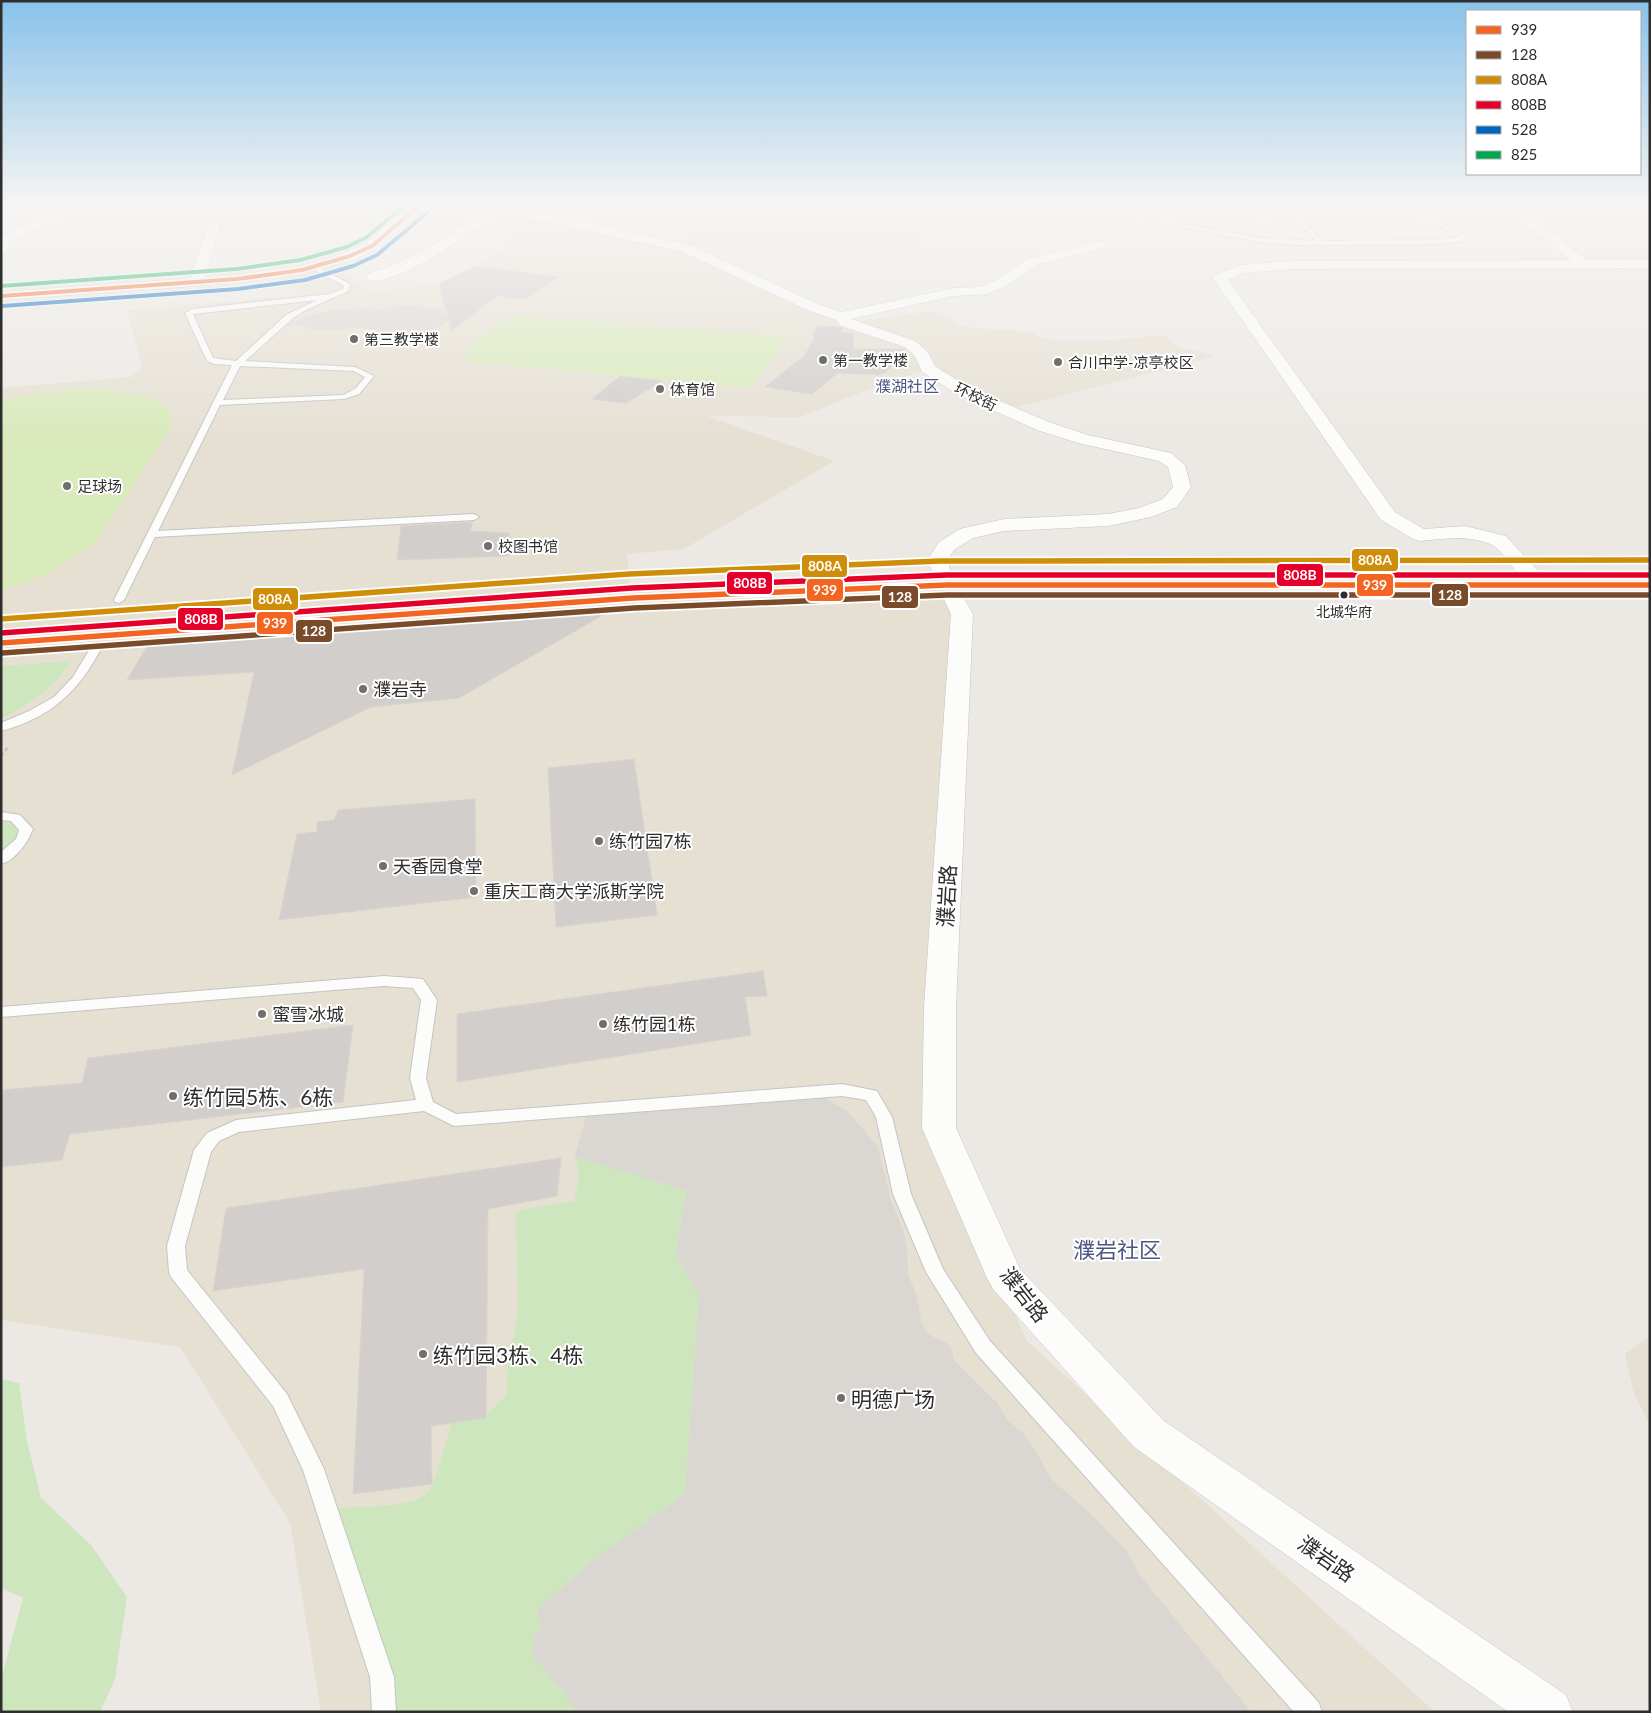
<svg xmlns="http://www.w3.org/2000/svg" width="1651" height="1713" viewBox="0 0 1651 1713" font-family="Lato,'Noto Sans SC',sans-serif">
<style>
.education{fill:#e6e0d3}
.green{fill:#cee6be}
.pitch{fill:#d9eabb}
.plaza{fill:#dad6d2}
.building{fill:#d1cecb;stroke:#d7d4d0}
.lines{fill:none;stroke-linecap:round;stroke-linejoin:round}
.lane-casing{stroke:#c5c4c5;stroke-width:2}
.street-casing{stroke:#c5c4c5;stroke-width:1}
.secondary-casing{stroke:#c5c4c5;stroke-width:1}
.primary-casing{stroke:#c6c5c4;stroke-width:1}
.highway-casing{stroke:#c6c5c4;stroke-width:1}
.path{stroke:#c9c9c8;stroke-width:3;stroke-dasharray:4 2.5;stroke-linecap:butt}
.lane{fill:#fcfcfb;fill-rule:evenodd}
.street{fill:#fcfcfb;fill-rule:evenodd}
.secondary{fill:#fcfcfb;fill-rule:evenodd}
.primary{fill:#e8e4d6;fill-rule:evenodd}
.highway{fill:#eadfd6;fill-rule:evenodd}
.bus-1-far1-casing{stroke:#fff;stroke-width:5.5}
.bus-1-casing{stroke:#fff;stroke-width:9}
.bus-2-casing{stroke:#fff;stroke-width:9}
.bus-3-casing{stroke:#fff;stroke-width:9}
.bus-4-casing{stroke:#fff;stroke-width:9}
.bus-5-casing{stroke:#fff;stroke-width:5.5}
.bus-6-casing{stroke:#fff;stroke-width:5.5}
.bus-1-far1{stroke:#f26522;stroke-width:4}
.bus-1{stroke:#f26522;stroke-width:5.5}
.bus-2{stroke:#7a4b2a;stroke-width:5.5}
.bus-3{stroke:#cf8e09;stroke-width:5.5}
.bus-4{stroke:#e4002b;stroke-width:5.5}
.bus-5{stroke:#0065bd;stroke-width:4}
.bus-6{stroke:#00a651;stroke-width:4}
.poi-dot{fill:#706f6e;stroke:#fff;stroke-width:2}
.bus-dot{fill:#2e2e2e;stroke:#fff;stroke-width:2}
.labels{text-anchor:middle;dominant-baseline:central;stroke-width:4;stroke-linejoin:round;paint-order:stroke}
.far-bus-label{font-size:14px;fill:#2e2e2e;stroke:#fff}
.far-poi-label{font-size:15px;fill:#2e2e2e;stroke:#fff;text-anchor:start}
.far-street-label{font-size:15px;fill:#2e2e2e;stroke:#fff}
.far-neighbourhood-label{font-size:16px;fill:#4d5680;stroke:#fff}
.poi-label{font-size:18px;fill:#2e2e2e;stroke:#fff;text-anchor:start}
.near-street-label{font-size:21px;fill:#2e2e2e;stroke:#fff}
.near-poi-label{font-size:21px;fill:#2e2e2e;stroke:#fff;text-anchor:start}
.near-neighbourhood-label{font-size:22px;fill:#4d5680;stroke:#fff}
.line-badge{stroke:#fff;stroke-width:2}
.badge-label{font-size:14px;text-anchor:middle;font-weight:bold;fill:#fff}
</style>
<rect width="100%" height="100%" fill="#ece8e4"/>
<g class="education">
<path d="M516 212 660 242 691 232 689 217 797 213 934 220 920 249 790 251V255H730V251L713 244 689 249 846 323 931 311 965 327 1030 332 1041 338 1062 341 1113 340 1163 335 1180 347 1215 356 1005 410 928 369 882 384 800 417 707 416 834 461 684 549 627 554 630 584 159 619 154 633 128 680 254 672 233 775 371 707 459 698 633 598 947 585 962 614 939 1128 1026 1340 1435 1712H321L290 1523 180 1347 1 1320V388L132 377 142 366 127 310 301 295 275 274 326 264 370 291 439 284 508 249Z"/>
<path d="M1650 1336V1426L1634 1394 1625 1354Z"/>
</g>
<g class="green">
<path d="M71 661C56 687 27 706 1 719V666Z"/>
<path d="M1 816 15 818 26 829 1 860Z"/>
<path d="M575 1156 686 1191 676 1255 696 1280 699 1295 685 1494 595 1559 538 1610 541 1628 533 1638V1657L561 1688 576 1712H384L326 1510C353 1503 415 1513 430 1489 438 1474 447 1437 453 1419L483 1418 506 1395 508 1366 518 1313 516 1211 574 1201 579 1176Z"/>
<path d="M1 1379 19 1383 27 1441 41 1498 91 1545 127 1597 115 1679 100 1712H1V1680L23 1598 1 1588Z"/>
</g>
<g class="pitch">
<path d="M513 316 788 336 751 388 463 361 478 338Z"/>
<path d="M106 389C130 393 152 394 170 411L171 427 95 544 47 574 1 591V399L65 390Z"/>
</g>
<g class="plaza">
<path d="M404 306 443 309 441 313 458 315 427 334 417 333 413 335 376 333 379 330 351 327 342 331 307 330 311 327 284 325 307 316 337 309 339 311 363 308 380 310Z"/>
<path d="M822 1096 847 1111 877 1145 892 1203 903 1230 907 1249 908 1275 916 1293 922 1324 928 1334 950 1345 954 1360 998 1404 1008 1421 1023 1433 1036 1451 1051 1479 1091 1514 1125 1549 1139 1574 1251 1712H576L561 1688 533 1657V1638L541 1628 537 1610 595 1559 685 1494 699 1295 676 1255 686 1191 575 1156 588 1109Z"/>
</g>
<g class="building">
<path d="M475 266 560 277 526 299 497 296 452 330 439 284Z"/>
<path d="M816 326 839 327 843 329 841 332 854 334 853 349H904L887 372 879 375 838 373 812 394 765 387 804 356 812 343Z"/>
<path d="M620 376 662 381 626 403 592 399Z"/>
<path d="M473 522 470 531 509 533 508 556 397 560 401 526Z"/>
<path d="M617 607 459 698 371 707 232 775 254 672 127 680 150 641Z"/>
<path d="M634 759 657 915 556 927 548 768Z"/>
<path d="M475 799 476 897 279 920 297 834 317 832V822L334 820 338 810Z"/>
<path d="M763 971 767 996 745 997 751 1035 457 1082V1014Z"/>
<path d="M353 1025 343 1102 70 1134 62 1160 1 1167V1090L82 1083 88 1058Z"/>
<path d="M561 1158 557 1196 488 1209 486 1418 431 1426 432 1484 353 1494 364 1269 213 1291 226 1208Z"/>
</g>
<g class="lines">
<defs>
<g id="lane">
<path d="M1062 204H1074L1260 238 1316 241C1311 236 1305 227 1299 225 1279 215 1238 224 1223 206L1116 209 1113 207 1228 204 1240 211 1303 222 1323 241 1435 240 1460 237C1439 224 1413 222 1395 204 1400 204 1461 232 1466 237L1461 242 1435 244 1297 245 1260 242Z"/>
<path d="M313 265 350 284 348 291 304 311 292 319 245 361 355 367 374 376 359 394 344 399 220 405 158 531 474 514 479 517 474 520 155 537 124 600 119 603 115 602 114 600 232 365 214 364 207 361 185 313 193 309 330 294 343 289 344 286 311 268ZM317 300 286 315 236 361 213 358 193 314ZM240 366 354 371 365 377 356 388 344 395 223 400Z"/>
<path d="M95 646 101 649C78 692 50 718 1 731V723L29 711 54 697 73 677 91 647Z"/>
<path d="M1 812 20 815 33 829C28 842 16 860 1 864V852L16 839 19 830 11 821 1 820Z"/>
<path d="M384 976 423 979 437 1000 426 1078 433 1102 456 1114 842 1084 877 1091 892 1117 911 1194 943 1269 990 1341 1319 1703 1322 1712H1294L976 1353 926 1272 893 1194 876 1117 866 1100 842 1096 454 1126 424 1111 239 1132 219 1141 211 1152 185 1246 187 1270 287 1394 324 1469 394 1677 396 1712H372L370 1677 303 1470 273 1406 171 1277 169 1272 167 1246 194 1150 207 1133 236 1120 416 1100 410 1078 421 1000 413 988 384 986 1 1017V1007Z"/>
</g>
<g id="street">
<path d="M75 204H90L10 242 6 251 1 252V237Z"/>
<path d="M414 204 487 207 491 204H504L500 208 530 210 692 246 820 305 842 312 953 288 980 287 996 280 1027 259 1098 241 1103 242 1104 245 1103 248 1037 265 1006 286 987 294 953 296 851 319 915 341 927 351 935 366 969 388 1049 422 1088 435 1171 453 1185 465 1191 487 1177 507 1151 517 1108 526 1004 531 973 538 954 550 948 559 950 571 947 575 940 577 933 575 928 559 939 542 960 529 1004 519 1108 514 1139 508 1163 499 1173 487 1168 467 1159 461 1078 443 1037 430 957 394 922 372 915 356 905 347 841 326 836 320 810 311 683 252 530 218 493 215C472 233 396 287 368 280L366 277 368 274C410 260 445 241 479 214L418 210 414 209Z"/>
<path d="M1502 204H1515L1587 260H1650V268L1293 269 1243 273 1228 280 1395 512 1424 529 1465 526 1506 536 1538 571 1535 575C1512 581 1508 551 1490 544 1468 535 1443 539 1420 541L1413 539 1381 520 1213 278 1215 275 1241 265 1293 261 1571 260Z"/>
<path d="M214 222 220 226 203 282 196 286 191 285 189 282 208 226Z"/>
<path d="M947 579 954 581 973 614 956 1007V1128L1020 1269 1164 1421 1566 1695 1573 1712H1508L1134 1447 993 1289 987 1278 922 1128 924 1007 951 614 937 585 940 581Z"/>
</g>
<path id="secondary" d="M414 204H427L377 249 355 259 302 274 237 283 1 300V292L237 275 301 266 345 253 367 243Z"/>
<path id="primary" d="M947 579H1650V591H947L633 604 1 650V636L633 592Z"/>
<path id="highway" d="M1622 204H1636L1650 212V221Z"/>
</defs>
<use href="#lane" class="lane-casing"/>
<use href="#street" class="street-casing"/>
<use href="#secondary" class="secondary-casing"/>
<use href="#primary" class="primary-casing"/>
<use href="#highway" class="highway-casing"/>
<path class="path" d="M1 756 8 747"/>
<use href="#lane" class="lane"/>
<use href="#street" class="street"/>
<use href="#secondary" class="secondary"/>
<use href="#primary" class="primary"/>
<use href="#highway" class="highway"/>
<defs>
<path id="bus-1-far1" d="M1 296 237 279 302 270 350 256 372 246 421 204"/>
<path id="bus-1" d="M1 643 633 598 947 585H1650"/>
<path id="bus-2" d="M2 653 634 608 947 595H1650"/>
<path id="bus-3" d="M1 619 629 574 940 561 1650 560"/>
<path id="bus-4" d="M1 633 632 588 947 575H1650"/>
<path id="bus-5" d="M2 306 238 289 305 280 353 266 377 255 428 212"/>
<path id="bus-6" d="M1 286 236 269 300 260 347 247 367 237 406 204"/>
</defs>
<use href="#bus-1-far1" class="bus-1-far1-casing"/>
<use href="#bus-1" class="bus-1-casing"/>
<use href="#bus-2" class="bus-2-casing"/>
<use href="#bus-3" class="bus-3-casing"/>
<use href="#bus-4" class="bus-4-casing"/>
<use href="#bus-5" class="bus-5-casing"/>
<use href="#bus-6" class="bus-6-casing"/>
<use href="#bus-1-far1" class="bus-1-far1"/>
<use href="#bus-1" class="bus-1"/>
<use href="#bus-2" class="bus-2"/>
<use href="#bus-3" class="bus-3"/>
<use href="#bus-4" class="bus-4"/>
<use href="#bus-5" class="bus-5"/>
<use href="#bus-6" class="bus-6"/>
</g>
<linearGradient id="sky" x2="0" y2="1"><stop stop-color="#88c2ea"/><stop offset="0.46" stop-color="#f6f5f3"/><stop offset="1" stop-color="#f6f5f3" stop-opacity="0"/></linearGradient>
<rect width="1651" height="444" fill="url(#sky)"/>
<g class="poi-dot">
<circle cx="354" cy="339" r="5"/>
<circle cx="823" cy="360" r="5"/>
<circle cx="1058" cy="362" r="5"/>
<circle cx="660" cy="389" r="5"/>
<circle cx="67" cy="486" r="5"/>
<circle cx="488" cy="546" r="5"/>
<circle cx="363" cy="689" r="5"/>
<circle cx="599" cy="841" r="5"/>
<circle cx="383" cy="866" r="5"/>
<circle cx="474" cy="891" r="5"/>
<circle cx="262" cy="1014" r="5"/>
<circle cx="603" cy="1024" r="5"/>
<circle cx="173" cy="1096" r="5"/>
<circle cx="423" cy="1354" r="5"/>
<circle cx="841" cy="1398" r="5"/>
</g>
<circle class="bus-dot" cx="1344" cy="595" r="4.5"/>
<g class="labels">
<g class="far-bus-label">
<text x="1344" y="611">北城华府</text>
</g>
<g class="far-poi-label">
<text x="364" y="339">第三教学楼</text>
<text x="833" y="360">第一教学楼</text>
<text x="1068" y="362">合川中学-凉亭校区</text>
<text x="670" y="389">体育馆</text>
<text x="77" y="486">足球场</text>
<text x="498" y="546">校图书馆</text>
</g>
<g class="far-street-label">
<text transform="translate(976 396) rotate(26)">环校街</text>
</g>
<g class="far-neighbourhood-label">
<text x="907" y="385">濮湖社区</text>
</g>
<g class="poi-label">
<text x="373" y="689">濮岩寺</text>
<text x="609" y="841">练竹园7栋</text>
<text x="393" y="866">天香园食堂</text>
<text x="484" y="891">重庆工商大学派斯学院</text>
<text x="272" y="1014">蜜雪冰城</text>
<text x="613" y="1024">练竹园1栋</text>
</g>
<g class="near-street-label">
<text transform="translate(946 896) rotate(-87)">濮岩路</text>
<text transform="translate(1025 1294) rotate(52)">濮岩路</text>
<text transform="translate(1327 1558) rotate(35)">濮岩路</text>
</g>
<g class="near-poi-label">
<text x="183" y="1096">练竹园5栋、6栋</text>
<text x="433" y="1354">练竹园3栋、4栋</text>
<text x="851" y="1398">明德广场</text>
</g>
<g class="near-neighbourhood-label">
<text x="1117" y="1249">濮岩社区</text>
</g>
</g>
<g class="line-badge">
<rect x="1351" y="548" width="48" height="24" rx="5" fill="#cf8e09"/>
<rect x="801" y="554" width="47" height="24" rx="5" fill="#cf8e09"/>
<rect x="1276" y="563" width="48" height="24" rx="5" fill="#e4002b"/>
<rect x="726" y="571" width="47" height="24" rx="5" fill="#e4002b"/>
<rect x="1356" y="573" width="38" height="24" rx="5" fill="#f26522"/>
<rect x="806" y="578" width="38" height="24" rx="5" fill="#f26522"/>
<rect x="1431" y="583" width="38" height="24" rx="5" fill="#7a4b2a"/>
<rect x="881" y="585" width="38" height="24" rx="5" fill="#7a4b2a"/>
<rect x="252" y="587" width="47" height="24" rx="5" fill="#cf8e09"/>
<rect x="177" y="607" width="47" height="24" rx="5" fill="#e4002b"/>
<rect x="256" y="611" width="38" height="24" rx="5" fill="#f26522"/>
<rect x="295" y="619" width="38" height="24" rx="5" fill="#7a4b2a"/>
</g>
<g class="badge-label">
<text x="1375" y="565">808A</text>
<text x="825" y="571">808A</text>
<text x="1300" y="580">808B</text>
<text x="750" y="588">808B</text>
<text x="1375" y="590">939</text>
<text x="825" y="595">939</text>
<text x="1450" y="600">128</text>
<text x="900" y="602">128</text>
<text x="275" y="604">808A</text>
<text x="201" y="624">808B</text>
<text x="275" y="628">939</text>
<text x="314" y="636">128</text>
</g>
<rect width="1651" height="1713" fill="none" stroke="#2e2e2e" stroke-width="5"/>
<rect x="1466" y="10" width="175" height="165" fill="#ffffff" stroke="#ababab"/>
<rect x="1476" y="26" width="25" height="8" fill="#f26522" stroke="#ababab"/>
<text x="1511" y="35" font-size="15" fill="#2e2e2e">939</text>
<rect x="1476" y="51" width="25" height="8" fill="#7a4b2a" stroke="#ababab"/>
<text x="1511" y="60" font-size="15" fill="#2e2e2e">128</text>
<rect x="1476" y="76" width="25" height="8" fill="#cf8e09" stroke="#ababab"/>
<text x="1511" y="85" font-size="15" fill="#2e2e2e">808A</text>
<rect x="1476" y="101" width="25" height="8" fill="#e4002b" stroke="#ababab"/>
<text x="1511" y="110" font-size="15" fill="#2e2e2e">808B</text>
<rect x="1476" y="126" width="25" height="8" fill="#0065bd" stroke="#ababab"/>
<text x="1511" y="135" font-size="15" fill="#2e2e2e">528</text>
<rect x="1476" y="151" width="25" height="8" fill="#00a651" stroke="#ababab"/>
<text x="1511" y="160" font-size="15" fill="#2e2e2e">825</text>
</svg>
